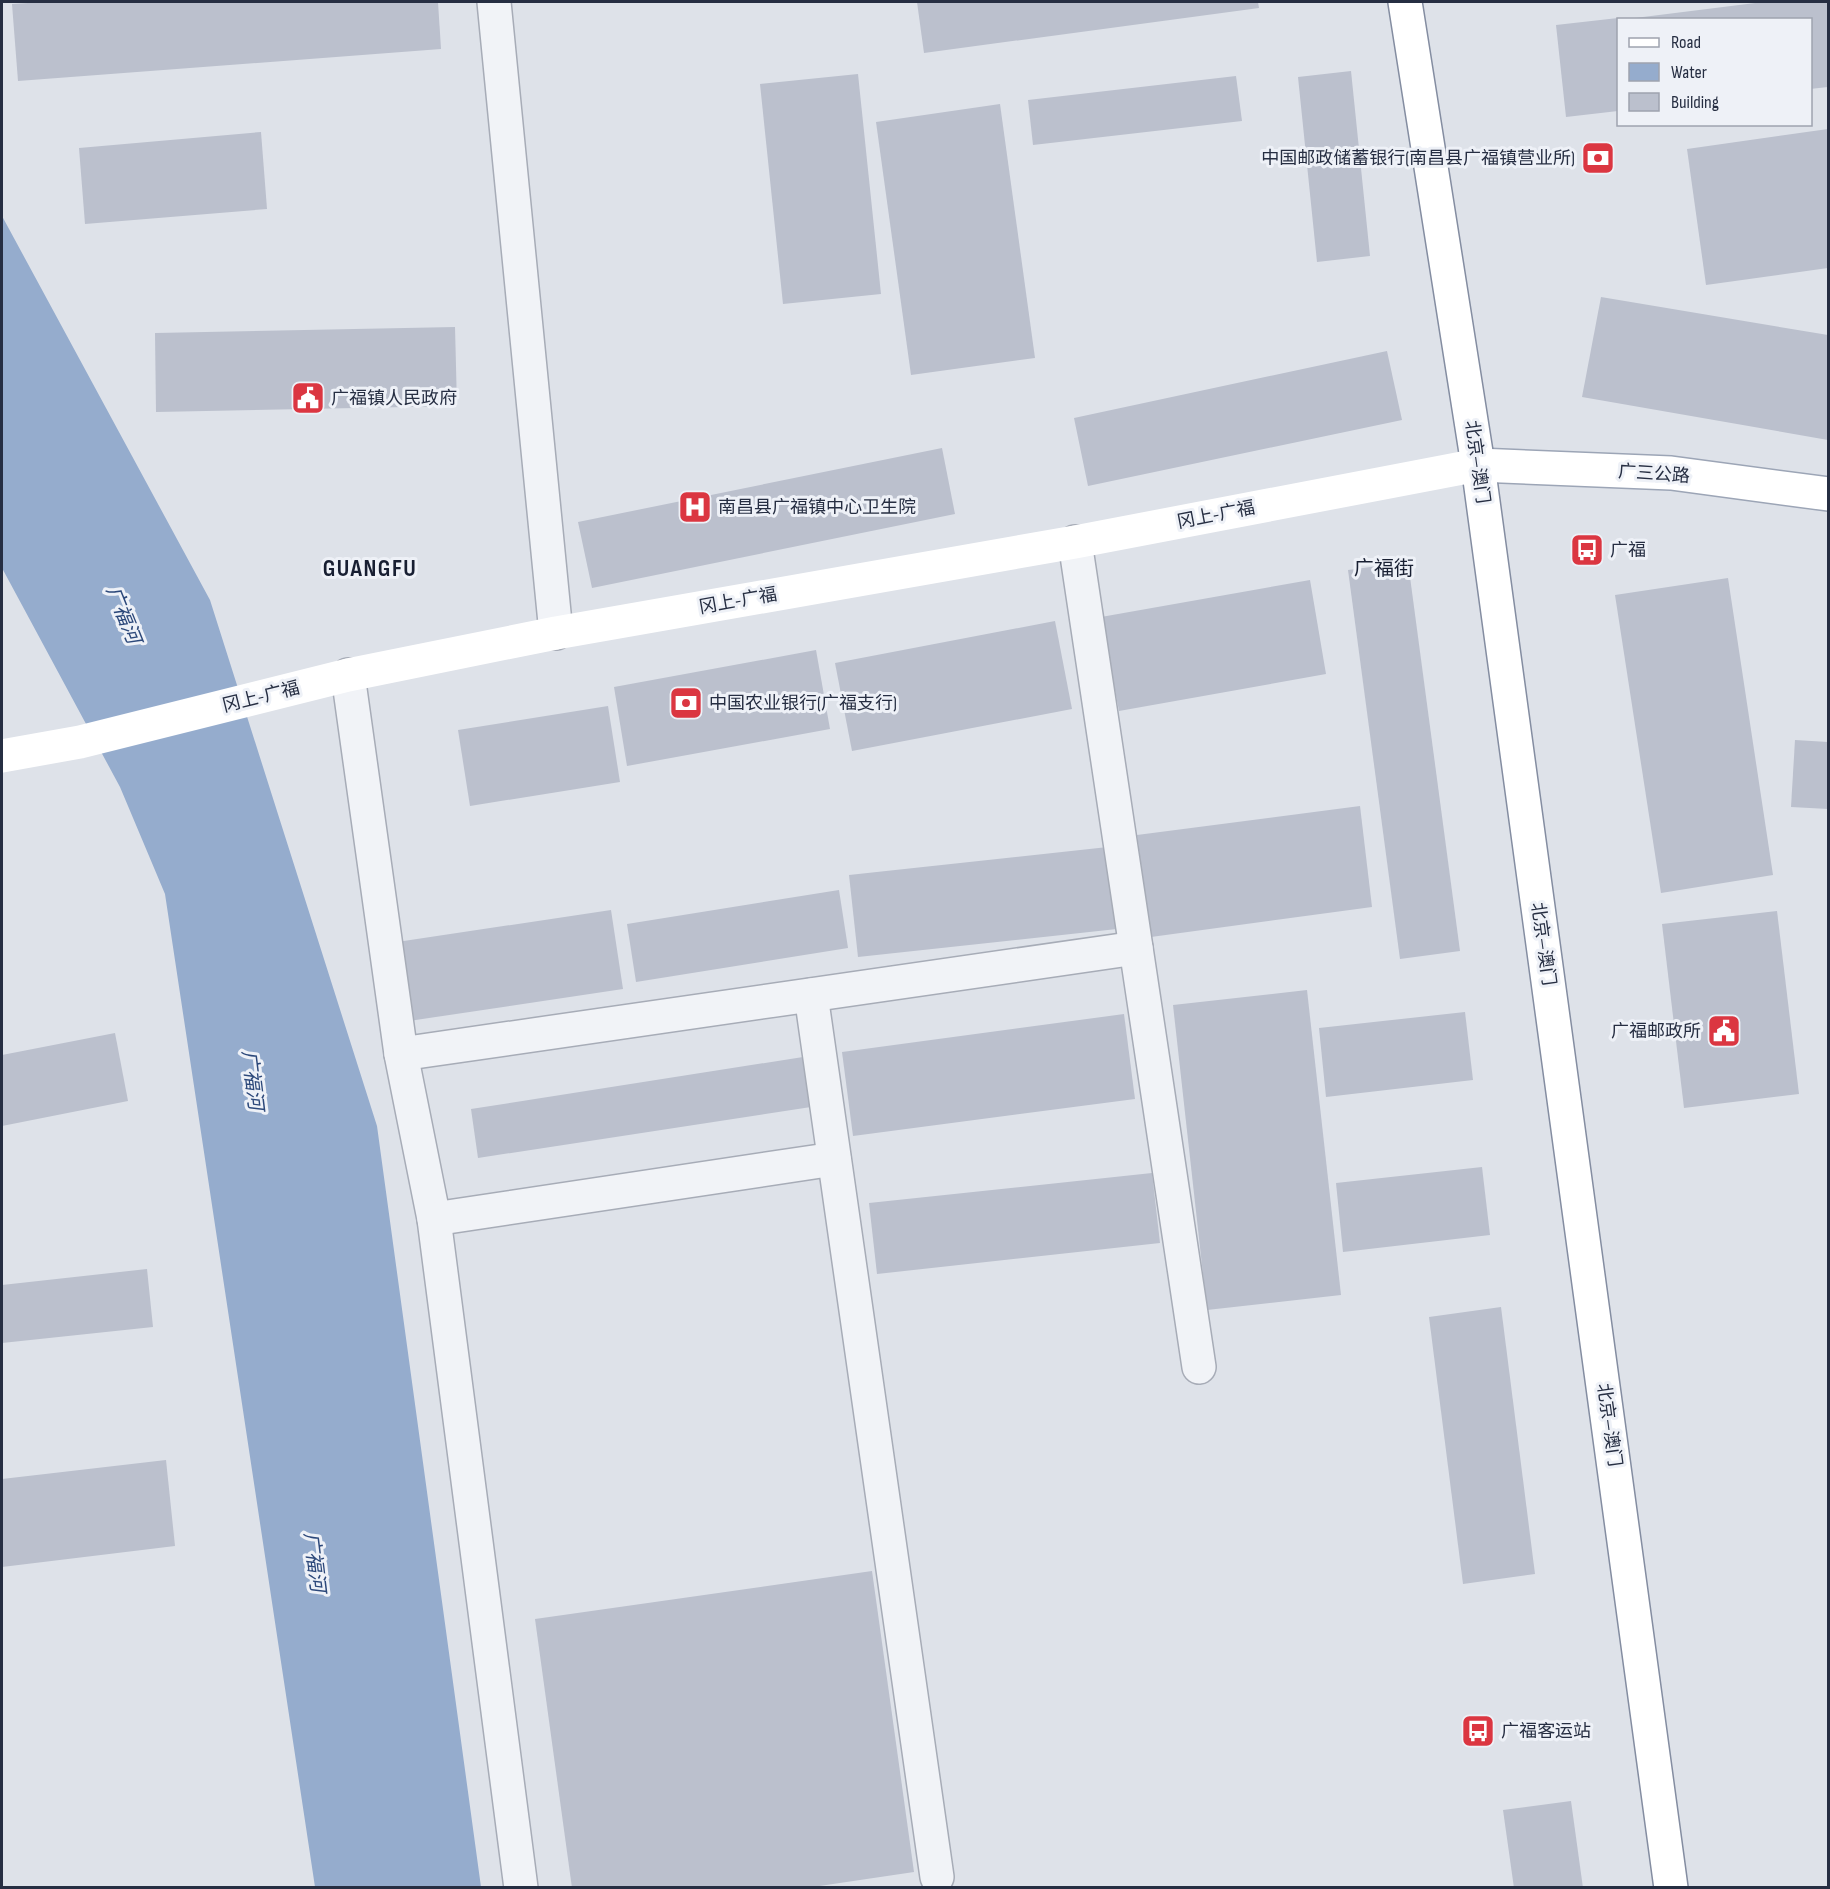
<svg xmlns="http://www.w3.org/2000/svg" width="1830" height="1889" viewBox="0 0 1830 1889" font-family="'Sofia Sans Condensed','Noto Sans SC',sans-serif">
<style>
.water{fill:#95accd}
.building{fill:#bbc0cd}
.lines{fill:none;stroke-linecap:round;stroke-linejoin:round}
.street-casing{stroke:#a7acb7;stroke-width:36}
.primary-casing{stroke:#9ca5b6;stroke-width:36}
.highway-casing{stroke:#848da1;stroke-width:36}
.street{stroke:#f1f3f7;stroke-width:33}
.secondary{stroke:#fff;stroke-width:33}
.primary{stroke:#fff;stroke-width:33}
.highway{stroke:#fff;stroke-width:33}
.labels{text-anchor:middle;dominant-baseline:central;stroke-width:6;stroke-linejoin:round;paint-order:stroke}
.poi-label{font-size:18px;fill:#262e42;stroke:#eef1f7;text-anchor:start}
.street-label{font-size:18px;fill:#262e42;stroke:#eef1f7}
.neighbourhood-label{font-size:20px;fill:#181f32;stroke:#eef1f7}
.water-label{font-size:20px;font-style:italic;fill:#2c487a;stroke:#eef1f7}
.district-label{font-size:24px;font-weight:bold;letter-spacing:1.5px;fill:#181f32;stroke:#eef1f7}
</style>
<rect width="100%" height="100%" fill="#dee2e9"/>
<path class="water" d="M2 216 210 600 377 1126 481 1887H315L165 894 120 787 2 568Z"/>
<g class="building">
<path d="M43 2H438L441 49 18 81 12 4Z"/>
<path d="M917 2H1258L1259 8 924 53Z"/>
<path d="M1763 2H1827L1828 87 1810 89V20H1619Z"/>
<path d="M1618 18V111L1566 117 1556 25Z"/>
<path d="M1351 71 1370 256 1317 262 1298 77Z"/>
<path d="M858 74 881 294 783 304 760 84Z"/>
<path d="M1236 76 1242 121 1033 145 1028 100Z"/>
<path d="M1000 104 1035 358 911 375 876 122Z"/>
<path d="M1828 129V268L1706 285 1687 149Z"/>
<path d="M261 132 267 209 85 224 79 148Z"/>
<path d="M1601 297 1828 335V440L1582 397Z"/>
<path d="M455 327 457 406 156 412 155 333Z"/>
<path d="M1387 351 1402 420 1088 486 1074 418Z"/>
<path d="M942 448 955 514 592 588 578 522Z"/>
<path d="M1408 562 1460 951 1400 959 1348 570Z"/>
<path d="M1728 578 1773 875 1661 893 1615 595Z"/>
<path d="M1310 580 1326 674 1119 711 1101 617Z"/>
<path d="M1055 621 1072 709 852 751 835 663Z"/>
<path d="M816 650 830 729 627 766 614 687Z"/>
<path d="M608 706 620 782 470 806 458 730Z"/>
<path d="M1795 740 1828 742V809L1791 807Z"/>
<path d="M1360 806 1372 907 1151 937 1137 835Z"/>
<path d="M1117 846 1126 928 858 957 849 875Z"/>
<path d="M839 890 848 948 636 982 627 924Z"/>
<path d="M611 910 623 989 409 1021 397 942Z"/>
<path d="M1777 911 1799 1094 1684 1108 1662 924Z"/>
<path d="M1307 990 1341 1295 1207 1310 1173 1005Z"/>
<path d="M1465 1012 1473 1080 1326 1097 1319 1028Z"/>
<path d="M1124 1014 1135 1099 853 1136 842 1052Z"/>
<path d="M115 1033 128 1101 2 1126V1055Z"/>
<path d="M803 1057 811 1107 478 1158 471 1109Z"/>
<path d="M1482 1167 1490 1235 1343 1252 1336 1183Z"/>
<path d="M1152 1173 1160 1243 877 1274 869 1203Z"/>
<path d="M147 1269 153 1327 2 1343V1285Z"/>
<path d="M1501 1307 1535 1574 1463 1584 1429 1317Z"/>
<path d="M166 1460 175 1546 2 1567V1479Z"/>
<path d="M872 1571 914 1872 806 1888H572L535 1619Z"/>
<path d="M1571 1801 1583 1888H1514L1503 1810Z"/>
</g>
<g class="lines">
<defs>
<g id="street">
<path d="M494 2 556 633"/>
<path d="M1075 542 1199 1367"/>
<path d="M348 675 401 1054 434 1219 521 1888"/>
<path d="M811 995 937 1877"/>
<path d="M401 1054 1136 948"/>
<path d="M434 1219 834 1159"/>
</g>
<path id="primary" d="M1478 465 1671 473 1828 494"/>
<path id="highway" d="M1405 2 1478 465 1671 1888"/>
</defs>
<use href="#street" class="street-casing"/>
<use href="#primary" class="primary-casing"/>
<use href="#highway" class="highway-casing"/>
<use href="#street" class="street"/>
<path class="secondary" d="M2 756 80 742 348 675 556 633 1075 542 1478 465"/>
<use href="#primary" class="primary"/>
<use href="#highway" class="highway"/>
</g>
<defs>
<symbol id="bank-square" viewBox="-11 -11 22 22"><rect x="-9" y="-9" width="18" height="18" rx="4" fill="#db3641" stroke="#eef1f7"/><path d="M-6-4H6V4H-6ZM0-2.3a2.3 2.3 0 1 0 0 4.6a2.3 2.3 0 1 0 0-4.6Z" fill="#fff"/></symbol>
<symbol id="civic-square" viewBox="-11 -11 22 22"><rect x="-9" y="-9" width="18" height="18" rx="4" fill="#db3641" stroke="#eef1f7"/><path d="M-.6-6.5H3V-4.5H.6V-3L4-1V1h2V6H-6V1h2V-1L-.6-3ZM-1.2 2.5V6h2.4V2.5Z" fill="#fff"/></symbol>
<symbol id="hospital-square" viewBox="-11 -11 22 22"><rect x="-9" y="-9" width="18" height="18" rx="4" fill="#db3641" stroke="#eef1f7"/><path d="M-5-5h3v3.5h4V-5h3V5h-3V1.5h-4V5h-3Z" fill="#fff"/></symbol>
<symbol id="bus-square" viewBox="-11 -11 22 22"><rect x="-9" y="-9" width="18" height="18" rx="4" fill="#db3641" stroke="#eef1f7"/><path d="M-5-6H5V4H4V6H2V4H-2V6H-4V4H-5ZM-3.5-4V0h7V-4ZM-3.5 1.2v1.5H-2V1.2ZM2 1.2v1.5H3.5V1.2Z" fill="#fff"/></symbol>
</defs>
<g fill-rule="evenodd">
<use href="#bank-square" x="1579" y="139" width="38" height="38"/>
<use href="#civic-square" x="289" y="379" width="38" height="38"/>
<use href="#hospital-square" x="676" y="488" width="38" height="38"/>
<use href="#bus-square" x="1568" y="531" width="38" height="38"/>
<use href="#bank-square" x="667" y="684" width="38" height="38"/>
<use href="#civic-square" x="1705" y="1012" width="38" height="38"/>
<use href="#bus-square" x="1459" y="1712" width="38" height="38"/>
</g>
<g class="labels">
<g class="poi-label">
<text x="1575" y="158" text-anchor="end">中国邮政储蓄银行(南昌县广福镇营业所)</text>
<text x="331" y="398">广福镇人民政府</text>
<text x="718" y="507">南昌县广福镇中心卫生院</text>
<text x="1610" y="550">广福</text>
<text x="709" y="703">中国农业银行(广福支行)</text>
<text x="1701" y="1031" text-anchor="end">广福邮政所</text>
<text x="1501" y="1731">广福客运站</text>
</g>
<g class="street-label">
<text transform="translate(1477 462) rotate(82)">北京—澳门</text>
<text transform="translate(1654 474) rotate(4)">广三公路</text>
<text transform="translate(1216 515) rotate(-11)">冈上-广福</text>
<text transform="translate(738 601) rotate(-10)">冈上-广福</text>
<text transform="translate(261 697) rotate(-14)">冈上-广福</text>
<text transform="translate(1543 944) rotate(82)">北京—澳门</text>
<text transform="translate(1609 1425) rotate(82)">北京—澳门</text>
</g>
<g class="neighbourhood-label">
<text x="1384" y="569">广福街</text>
</g>
<g class="water-label">
<text transform="translate(123 615) rotate(68)">广福河</text>
<text transform="translate(252 1080) rotate(83)">广福河</text>
<text transform="translate(314 1562) rotate(83)">广福河</text>
</g>
<g class="district-label">
<text x="370" y="568">GUANGFU</text>
</g>
</g>
<rect width="1830" height="1889" fill="none" stroke="#262e42" stroke-width="6"/>
<rect x="1617" y="18" width="195" height="108" fill="#eef1f7" stroke="#9ea3af" stroke-width="1.5"/>
<rect x="1629" y="38" width="30" height="9" fill="#ffffff" stroke="#9ea3af" stroke-width="1.5"/>
<text x="1671" y="48" font-size="18" fill="#262e42">Road</text>
<rect x="1629" y="63" width="30" height="18" fill="#95accd" stroke="#9ea3af" stroke-width="1.5"/>
<text x="1671" y="78" font-size="18" fill="#262e42">Water</text>
<rect x="1629" y="93" width="30" height="18" fill="#bbc0cd" stroke="#9ea3af" stroke-width="1.5"/>
<text x="1671" y="108" font-size="18" fill="#262e42">Building</text>
</svg>
